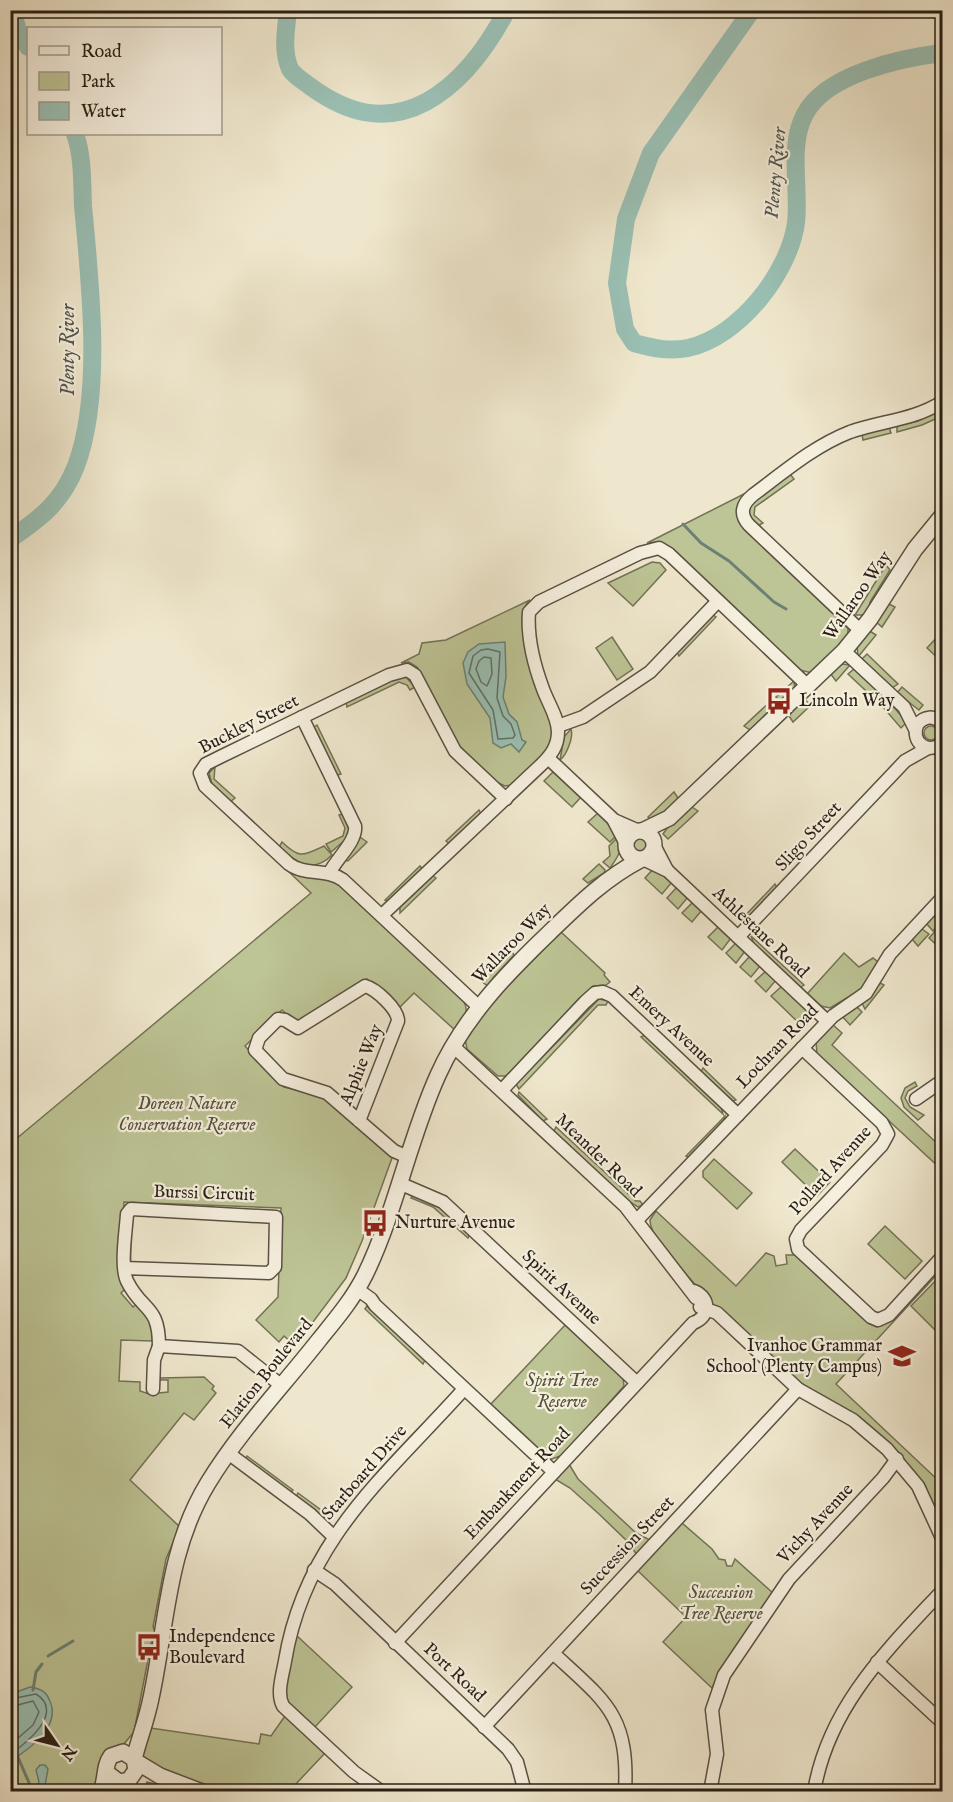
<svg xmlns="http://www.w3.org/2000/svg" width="953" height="1802" viewBox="0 0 953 1802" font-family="'IM FELL English',serif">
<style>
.green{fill:#bdc495;stroke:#727255;stroke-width:1.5}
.water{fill:#9ac0b4;stroke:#6c8074;stroke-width:1.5}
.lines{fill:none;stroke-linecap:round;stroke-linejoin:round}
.shore{stroke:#617064;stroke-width:1.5}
.stream{stroke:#6c8074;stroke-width:3}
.river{stroke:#9ac0b4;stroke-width:18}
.minor-casing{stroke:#5a5143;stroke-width:15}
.tertiary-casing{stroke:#5a5143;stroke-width:18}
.minor{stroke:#f5efde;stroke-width:12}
.tertiary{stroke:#f5efde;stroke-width:15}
.labels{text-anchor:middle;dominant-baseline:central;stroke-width:4.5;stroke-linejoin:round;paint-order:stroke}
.street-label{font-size:18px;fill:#281f15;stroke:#f5efde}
.poi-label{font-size:18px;fill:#281f15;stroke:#f5efde;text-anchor:start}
.park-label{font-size:18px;font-style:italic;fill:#55513b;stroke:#f5efde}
.water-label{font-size:20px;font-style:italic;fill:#50574d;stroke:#f5efde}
</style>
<rect width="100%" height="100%" fill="#efe7cd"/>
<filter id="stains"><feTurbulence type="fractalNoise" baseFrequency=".00333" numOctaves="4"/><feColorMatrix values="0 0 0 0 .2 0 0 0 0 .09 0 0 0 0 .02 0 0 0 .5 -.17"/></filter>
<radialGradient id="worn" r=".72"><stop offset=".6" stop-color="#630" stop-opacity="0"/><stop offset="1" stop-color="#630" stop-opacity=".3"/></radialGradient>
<g class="green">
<path d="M942 409V416L922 425 897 432V426L918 421Z"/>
<path d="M889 427 891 433 863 440 862 434Z"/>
<path d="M790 474 794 479 755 507 754 515 763 523 758 526 750 517 748 511 752 502Z"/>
<path d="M744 494 737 509 741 524 848 628V637L812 673 800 670 669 547 658 542 647 543Z"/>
<path d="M652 562 660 563 666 570 633 606 608 583Z"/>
<path d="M886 565 890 570 870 602 869 610 864 615H855Z"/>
<path d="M530 600C502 624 560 709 551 741 547 758 525 773 512 785L505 786C457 767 441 708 417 667L409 662 401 663 419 654 422 643 446 640Z"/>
<path d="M889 604 895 607 882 627 875 621Z"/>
<path d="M713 615 716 617 679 656 677 652Z"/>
<path d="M868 630 876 635 858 657 857 644Z"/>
<path d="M940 634 942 635V662L927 648Z"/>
<path d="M612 637 633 669 617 680 596 648Z"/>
<path d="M867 654 898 684 892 688 861 660Z"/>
<path d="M842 664 850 665 836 681 830 673Z"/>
<path d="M854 669 883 696 879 703 848 674Z"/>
<path d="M405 676 415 687 410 690 407 685 399 682 347 707 346 702 396 677Z"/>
<path d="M794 681 795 689 788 697 780 701 776 697Z"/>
<path d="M902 687 923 705 919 710 897 693Z"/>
<path d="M803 698 811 705 793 722 789 716Z"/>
<path d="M773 699 776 705 752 728 750 730 744 726Z"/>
<path d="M889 702 907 722 901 728 883 707Z"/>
<path d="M317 725 341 774 337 775 316 731 314 727Z"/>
<circle cx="931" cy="733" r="7"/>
<path d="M571 729C574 737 566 756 560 760L564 737Z"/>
<path d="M215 767 214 779 235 798 230 802 212 784 209 773Z"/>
<path d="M553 772 581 797 572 807 544 781Z"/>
<path d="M674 792 678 798 668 812 651 821 648 817Z"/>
<path d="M692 807 698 811 668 839 663 834 670 824Z"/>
<path d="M479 810 481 814 450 844 446 841Z"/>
<path d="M598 813 612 828 616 836 610 842 588 822Z"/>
<path d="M343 814 350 832 345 840 331 852 326 844 343 836 345 828 339 815Z"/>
<path d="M360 837 367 842 348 861 345 860Z"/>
<circle cx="640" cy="845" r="7"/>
<path d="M617 838C624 850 617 858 610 868L603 862 610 856 609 846Z"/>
<path d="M282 842C300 859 302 856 324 846L332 855C312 875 296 862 279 847Z"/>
<path d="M599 864 605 870 604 873 588 883 583 879Z"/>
<path d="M420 866 423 870 389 901 385 900Z"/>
<path d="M653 869 672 882 662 894 645 878Z"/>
<path d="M288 871 296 875 335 881 461 998C472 1010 463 1019 456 1031L414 993 398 1009 367 979 296 1023 282 1010 245 1046 284 1087 326 1097 392 1158 362 1241 346 1278 295 1346 284 1336 279 1342 256 1320 278 1297 281 1208 124 1202 121 1280 125 1289 121 1293 133 1307 138 1303 153 1321 152 1341 121 1340 119 1381 140 1382V1391L149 1394 168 1392V1380H160V1378L204 1377 214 1386 212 1389 216 1393 194 1420 184 1413 130 1480 180 1527 166 1559 153 1627 156 1633 152 1639 134 1732 123 1745 97 1791H11L10 1144 311 893Z"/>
<path d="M433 876 436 878 400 913V907Z"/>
<path d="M775 884 777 888 746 921H740Z"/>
<path d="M677 887 688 897 678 909 667 898Z"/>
<path d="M693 902 702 910 692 922 682 913Z"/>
<path d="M942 913V920L933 931 926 923 935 915Z"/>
<path d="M942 924V950L929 938Z"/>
<path d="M719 926 731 938 722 950 708 937Z"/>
<path d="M922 929 929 934 918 946 912 939Z"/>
<path d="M561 932 605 973 604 975 610 982 606 985 593 986 513 1071 507 1076H498L467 1049 465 1039 497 994 504 990Z"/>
<path d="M751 936 804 985 800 988 754 944Z"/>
<path d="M736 943 745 951 736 963 726 953Z"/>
<path d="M510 949 514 955 493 978 489 987 481 981Z"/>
<path d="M844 953 859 967 873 958 878 962 862 989 830 1008 821 1006 807 994Z"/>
<path d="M750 956 760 966 751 977 740 967Z"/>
<path d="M766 971 776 980 766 992 755 981Z"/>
<path d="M880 983 884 985 865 1009 862 1003Z"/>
<path d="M782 986 813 1017 804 1028 771 996Z"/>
<path d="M599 999 608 1001 606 1005H598L519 1089 516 1084 520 1080Z"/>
<path d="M856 1006 862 1012 850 1025 841 1015Z"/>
<path d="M832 1024 842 1033 832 1045 942 1148V1170L817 1054 816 1041Z"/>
<path d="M645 1035 721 1107 723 1114 641 1037Z"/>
<path d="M703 1068 736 1100 733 1101 701 1072Z"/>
<path d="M915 1082 917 1086 908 1091 905 1098 910 1107 924 1115 918 1120 904 1107 901 1098 905 1088Z"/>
<path d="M519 1092 547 1119 543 1121 518 1095Z"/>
<path d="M725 1116 724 1121 690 1158 686 1156Z"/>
<path d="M556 1127 636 1201H640L643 1205 638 1207 630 1202 554 1131Z"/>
<path d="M795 1149 830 1182 817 1196 782 1162Z"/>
<path d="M714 1159 752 1193 737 1209 703 1177V1171Z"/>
<path d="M414 1194 439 1206 470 1234 468 1238 433 1207 411 1198Z"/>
<path d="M656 1211 736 1286 766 1253 774 1256 776 1266 787 1264 786 1255H795L868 1323 877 1327 889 1321 942 1264V1269L836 1384 942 1484V1526L917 1475 895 1450 857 1416 807 1389 713 1308C702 1286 649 1242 650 1220Z"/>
<path d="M885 1226 922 1261 905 1279 868 1244Z"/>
<path d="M942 1274V1337L911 1306Z"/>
<path d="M367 1306 425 1360 423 1364 365 1309Z"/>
<path d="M566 1324 623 1378 624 1386 563 1455 552 1459 547 1458 490 1405Z"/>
<path d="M247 1456 293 1490 290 1493 245 1459Z"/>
<path d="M569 1464 578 1479 636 1533 650 1540 637 1555 628 1542 599 1514 570 1488 555 1479Z"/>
<path d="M298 1493 332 1518 322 1517 296 1497Z"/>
<path d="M682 1523 712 1549 719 1559 725 1560 727 1566H732L735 1559 773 1593 722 1668 712 1688 663 1642 686 1617 637 1570Z"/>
<path d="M296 1635 352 1687 314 1728 289 1703 285 1693Z"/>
<path d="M285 1716 325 1753 294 1786 299 1791 214 1792 146 1763 142 1756 151 1728 259 1744 261 1734 271 1736Z"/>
<path d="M147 1782 188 1792H144Z"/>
</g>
<g class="water">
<path d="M505 642 506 677 503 697 509 714 517 722 522 740 526 742 519 752 511 744 501 748 493 743 490 718 467 684 463 663 468 652 479 644Z"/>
<path d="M30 1687C38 1688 46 1691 49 1699 63 1726 29 1749 11 1761V1694Z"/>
<path d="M40 1765H45L48 1769 44 1791 35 1789 39 1782 36 1770Z"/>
</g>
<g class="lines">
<g class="shore">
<path d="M488 649 500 652 497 698 503 716 511 724 515 735 513 738 498 739 493 710 469 673 473 656 481 650Z"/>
<path d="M484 657 491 658 492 674 487 686 481 682 476 669 479 661Z"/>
<path d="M10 1699 36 1694C65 1712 27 1743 10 1754"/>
<path d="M10 1707 33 1701 39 1712 33 1725 10 1745"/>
</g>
<g class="stream">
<path d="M683 524 701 543 729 561 774 602 786 609"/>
<path d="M48 1656 73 1641"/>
<path d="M33 1690 36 1672 42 1664"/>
<path d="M17 1755 33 1792"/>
</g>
<g class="river">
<path d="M12 10 18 31 28 47"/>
<path d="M288 10C286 30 282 51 290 69 294 76 305 82 311 87 347 113 384 124 426 102 463 82 488 46 507 10"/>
<path d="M752 10 651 153 626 219 617 283 625 329 634 343C652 348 669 352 688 348 739 337 789 273 796 223 800 189 788 145 805 114 826 74 901 58 942 53"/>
<path d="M10 539C41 518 62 502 76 466 103 395 90 281 83 206 82 183 83 156 75 134"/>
</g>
<defs>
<g id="minor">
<path d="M861 631 749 525C739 514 742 504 753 495 784 472 814 446 850 432 881 421 914 420 942 402"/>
<path d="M844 651 904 707 915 729"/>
<path d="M302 717 355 826C357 841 337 858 330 872"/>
<path d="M942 723C934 715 924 716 917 725 911 743 928 755 942 743"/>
<path d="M558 726 583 717 650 672 718 601"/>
<path d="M548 758 614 820 639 831"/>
<path d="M614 821 626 844"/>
<path d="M655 847 667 870"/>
<path d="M643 859 668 871 827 1021"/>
<path d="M382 915 542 764C551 755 558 746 558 732 558 717 548 703 543 689 534 665 527 637 529 612L539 602 640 553 659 548 669 554 808 686"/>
<path d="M738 937 905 761 928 748"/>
<path d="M479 1007 343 880C326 868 305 876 289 864L205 786 200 773 206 764 220 757 389 675 407 670 415 675 455 751 506 799"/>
<path d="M453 1046 625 1206 696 1298"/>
<path d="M802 1048 882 1123 888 1134 882 1145 801 1230 796 1239 798 1249 871 1317 878 1320 889 1315 942 1257"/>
<path d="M502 1090 585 1002 595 993 603 992 612 996 738 1115"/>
<path d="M916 1099 942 1081"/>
<path d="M359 1121 398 1021C398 1009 376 989 365 986L298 1028 285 1020 278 1019 259 1038 255 1050 283 1079 327 1093 394 1151 408 1157"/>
<path d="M399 1183 443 1202 637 1383"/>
<path d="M637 1220 833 1016 866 993 890 954 942 898"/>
<path d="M124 1268 269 1273 275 1267 276 1217 131 1209 127 1214C126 1231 120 1266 127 1281 142 1312 159 1304 159 1346L238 1351 282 1386"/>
<path d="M357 1289 371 1299 375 1305 554 1472"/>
<path d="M700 1307 717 1313 798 1389 853 1420 887 1449 918 1486 942 1538"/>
<path d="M153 1389 154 1360 159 1346"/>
<path d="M228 1453 310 1514 333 1536"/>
<path d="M314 1570 335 1584 508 1749 517 1762 525 1792"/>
<path d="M395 1643 693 1323C710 1317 711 1298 694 1291"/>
<path d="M553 1653C606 1702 629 1715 625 1792"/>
<path d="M877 1662 942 1722"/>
<path d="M484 1727 798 1389"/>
<path d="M382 1792 354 1772 283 1706C276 1693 283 1674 285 1661 305 1539 387 1475 464 1389"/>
<path d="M710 1792 717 1754 712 1710 724 1675 789 1579 883 1478 897 1459"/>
<path d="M814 1792C828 1707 887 1650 942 1591"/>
</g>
<g id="tertiary">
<circle cx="640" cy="845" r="14"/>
<path d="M642 831 669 818 844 651 870 619 915 549 942 516"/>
<path d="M134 1759C139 1739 147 1719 151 1698 167 1624 167 1550 208 1483 239 1432 282 1387 319 1340 336 1319 353 1299 365 1275 396 1211 409 1139 438 1075 463 1019 505 975 549 933 578 905 604 879 640 860"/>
<path d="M135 1761 160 1776 202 1792"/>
<path d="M101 1792C106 1780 104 1765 111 1756L123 1752 134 1759 136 1770 129 1780 119 1782 107 1773"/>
</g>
</defs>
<use href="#minor" class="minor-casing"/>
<use href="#tertiary" class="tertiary-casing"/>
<use href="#minor" class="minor"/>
<use href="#tertiary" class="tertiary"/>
</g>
<defs>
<symbol id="bus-bare" viewBox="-9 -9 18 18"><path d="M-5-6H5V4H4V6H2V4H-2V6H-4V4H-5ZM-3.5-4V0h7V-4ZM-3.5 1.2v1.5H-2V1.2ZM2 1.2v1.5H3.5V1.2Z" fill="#8f2418" stroke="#f5efde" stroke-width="2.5" paint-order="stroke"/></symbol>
<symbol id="school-bare" viewBox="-9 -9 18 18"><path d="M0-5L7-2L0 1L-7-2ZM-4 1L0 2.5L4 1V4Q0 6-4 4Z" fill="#8f2418" stroke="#f5efde" stroke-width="2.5" paint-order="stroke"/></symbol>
</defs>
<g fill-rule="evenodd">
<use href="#bus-bare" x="760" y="682" width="38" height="38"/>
<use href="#bus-bare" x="356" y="1204" width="38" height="38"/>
<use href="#school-bare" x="883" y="1337" width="38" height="38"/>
<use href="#bus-bare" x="130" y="1628" width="38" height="38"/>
</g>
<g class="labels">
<g class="street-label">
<text transform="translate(858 596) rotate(-55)">Wallaroo Way</text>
<text transform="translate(249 725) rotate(-27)">Buckley Street</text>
<text transform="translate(809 837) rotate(-47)">Sligo Street</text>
<text transform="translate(760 933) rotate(43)">Athlestane Road</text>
<text transform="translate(512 944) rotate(-46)">Wallaroo Way</text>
<text transform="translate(671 1027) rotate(43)">Emery Avenue</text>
<text transform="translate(778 1047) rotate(-46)">Lochran Road</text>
<text transform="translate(362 1065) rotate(-68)">Alphie Way</text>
<text transform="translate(598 1156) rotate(44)">Meander Road</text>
<text transform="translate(831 1171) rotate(-48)">Pollard Avenue</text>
<text transform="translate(204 1194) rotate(2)">Burssi Circuit</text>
<text transform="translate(561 1288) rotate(43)">Spirit Avenue</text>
<text transform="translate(267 1374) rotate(-51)">Elation Boulevard</text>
<text transform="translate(365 1473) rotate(-49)">Starboard Drive</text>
<text transform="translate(518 1484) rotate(-47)">Embankment Road</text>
<text transform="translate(816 1524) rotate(-47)">Vichy Avenue</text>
<text transform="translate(628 1546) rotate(-47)">Succession Street</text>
<text transform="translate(454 1673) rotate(43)">Port Road</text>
</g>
<g class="poi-label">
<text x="799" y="701">Lincoln Way</text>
<text x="395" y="1223">Nurture Avenue</text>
<text x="882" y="1346" text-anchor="end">Ivanhoe Grammar<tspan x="882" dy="21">School (Plenty Campus)</tspan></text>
<text x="169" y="1637">Independence<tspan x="169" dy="21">Boulevard</tspan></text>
</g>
<g class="park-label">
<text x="187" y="1104">Doreen Nature<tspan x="187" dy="21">Conservation Reserve</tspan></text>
<text x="562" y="1381">Spirit Tree<tspan x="562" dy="21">Reserve</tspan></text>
<text x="721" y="1593">Succession<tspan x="721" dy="21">Tree Reserve</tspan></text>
</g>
<g class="water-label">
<text transform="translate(776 173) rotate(-85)">Plenty River</text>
<text transform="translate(68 350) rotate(-90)">Plenty River</text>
</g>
</g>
<rect width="953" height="1802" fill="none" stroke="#efe7cd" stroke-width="36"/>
<rect x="12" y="12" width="929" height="1778" fill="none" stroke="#281f15" stroke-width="3"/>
<rect x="18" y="18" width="917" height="1766" fill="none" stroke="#281f15" stroke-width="1.5"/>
<rect x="27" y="27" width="195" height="108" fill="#f5efde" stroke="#a39c8e" stroke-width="1.5"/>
<rect x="39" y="46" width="30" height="9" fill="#f5efde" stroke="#a39c8e" stroke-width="1.5"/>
<text x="81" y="57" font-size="18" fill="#281f15">Road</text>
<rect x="39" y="72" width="30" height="18" fill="#bdc495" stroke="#a39c8e" stroke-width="1.5"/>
<text x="81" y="87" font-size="18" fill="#281f15">Park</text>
<rect x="39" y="102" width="30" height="18" fill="#9ac0b4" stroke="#a39c8e" stroke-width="1.5"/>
<text x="81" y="117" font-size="18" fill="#281f15">Water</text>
<g transform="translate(57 1745) rotate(125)" stroke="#f5efde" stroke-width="4.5" paint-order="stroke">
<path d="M0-4.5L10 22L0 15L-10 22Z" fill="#281f15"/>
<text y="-9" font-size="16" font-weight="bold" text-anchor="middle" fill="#281f15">N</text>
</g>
<rect width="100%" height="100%" filter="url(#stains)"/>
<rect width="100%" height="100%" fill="url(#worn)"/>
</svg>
